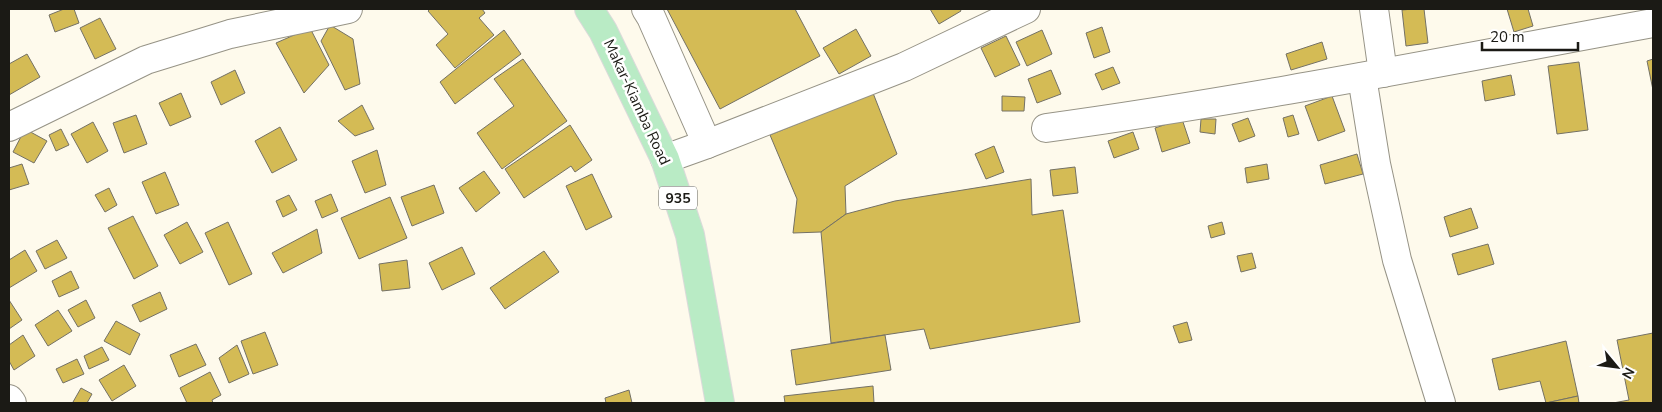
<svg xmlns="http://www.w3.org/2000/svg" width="1662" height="412" viewBox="0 0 1662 412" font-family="'Nunito Sans',sans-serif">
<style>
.building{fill:#d4bb55;stroke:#747165}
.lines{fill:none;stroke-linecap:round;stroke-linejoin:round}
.minor-casing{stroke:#969386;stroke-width:30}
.major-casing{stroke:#dbdada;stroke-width:30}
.minor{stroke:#fff;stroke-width:28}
.major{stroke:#b9ebc5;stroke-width:28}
.labels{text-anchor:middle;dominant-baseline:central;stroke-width:5;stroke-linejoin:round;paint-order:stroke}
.shield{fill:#fff;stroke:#5f5f5b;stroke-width:1}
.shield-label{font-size:14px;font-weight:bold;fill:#1b1a15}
.street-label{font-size:15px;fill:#1b1a15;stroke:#fff}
</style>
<rect width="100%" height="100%" fill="#fefaec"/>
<g class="building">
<path d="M64 9H74L79 23 55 32 49 15Z"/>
<path d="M430 9H482L485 13 479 18 494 35 455 68 436 45 448 34 428 11Z"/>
<path d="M667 9H795L820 56 720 109Z"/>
<path d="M930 9H960L961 11 939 24Z"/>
<path d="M1413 9H1424L1428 43 1406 46 1402 10Z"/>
<path d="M1507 9H1528L1533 26 1514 32Z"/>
<path d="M100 18 116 49 95 59 80 28Z"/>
<path d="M330 25 353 39 360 84 345 90 321 41Z"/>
<path d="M1102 27 1110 52 1094 58 1086 33Z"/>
<path d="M310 28 329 65 304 93 276 43Z"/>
<path d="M856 29 871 56 839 74 823 48Z"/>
<path d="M504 30 521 54 455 104 440 82Z"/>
<path d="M1042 30 1052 54 1027 66 1016 42Z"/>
<path d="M1006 36 1020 65 995 77 981 48Z"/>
<path d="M1322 42 1327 59 1291 70 1286 54Z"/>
<path d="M27 54 40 77 9 95V64Z"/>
<path d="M523 59 567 121 502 169 477 133 514 106 494 79Z"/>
<path d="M1653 59V90L1647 61Z"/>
<path d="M1579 62 1588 130 1557 134 1548 66Z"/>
<path d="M1113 67 1120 83 1102 90 1095 74Z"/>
<path d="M235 70 245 93 221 105 211 82Z"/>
<path d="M1051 70 1061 94 1037 103 1028 79Z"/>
<path d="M1511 75 1515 95 1485 101 1482 81Z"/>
<path d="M181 93 191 117 170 126 159 103Z"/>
<path d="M873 93 897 154 845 186 846 214 821 232 793 233 797 199 770 135Z"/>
<path d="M1002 96 1025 97 1024 111H1002Z"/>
<path d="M1332 96 1345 131 1318 141 1305 106Z"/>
<path d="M362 105 374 129 355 136 338 121Z"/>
<path d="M136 115 147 144 124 153 113 123Z"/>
<path d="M1293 115 1299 134 1288 137 1283 118Z"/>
<path d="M1248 118 1255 136 1239 142 1232 124Z"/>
<path d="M1182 119 1190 143 1162 152 1155 128Z"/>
<path d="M1201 119H1216L1215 134 1200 132Z"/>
<path d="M93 122 108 151 87 163 71 134Z"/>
<path d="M570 125 592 160 575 172 571 166 524 198 505 169Z"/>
<path d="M280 127 297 160 272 173 255 141Z"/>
<path d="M25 129 47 141 34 163 13 152Z"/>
<path d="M61 129 69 145 56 151 49 135Z"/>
<path d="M1133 132 1139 149 1114 158 1108 141Z"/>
<path d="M994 146 1004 172 986 179 975 154Z"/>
<path d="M377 150 386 185 365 193 352 161Z"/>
<path d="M1357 154 1363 174 1325 184 1320 165Z"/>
<path d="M22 164 29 184 9 190V168Z"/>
<path d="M1267 164 1269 179 1247 183 1245 168Z"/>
<path d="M1075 167 1078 193 1053 196 1050 170Z"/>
<path d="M484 171 500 193 476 212 459 188Z"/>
<path d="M165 172 179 205 156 214 142 182Z"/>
<path d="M592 174 612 217 586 230 566 186Z"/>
<path d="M1031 179 1032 215 1063 210 1080 322 930 349 924 329 831 343 821 232 846 214 895 201Z"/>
<path d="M434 185 444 213 412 226 401 197Z"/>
<path d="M109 188 117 205 105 212 95 195Z"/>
<path d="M331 194 338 211 322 218 315 201Z"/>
<path d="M289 195 297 210 283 217 276 201Z"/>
<path d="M390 197 407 238 359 259 341 218Z"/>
<path d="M1471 208 1478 228 1450 237 1444 217Z"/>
<path d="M133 216 158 266 134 279 108 228Z"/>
<path d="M187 222 203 252 180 264 164 235Z"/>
<path d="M228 222 252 274 229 285 205 233Z"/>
<path d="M1222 222 1225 234 1211 238 1208 226Z"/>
<path d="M317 229 322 253 283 273 272 253Z"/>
<path d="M57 240 67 258 45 269 36 251Z"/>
<path d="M1488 244 1494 264 1458 275 1452 254Z"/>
<path d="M462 247 475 274 442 290 429 263Z"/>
<path d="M25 250 37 271 9 288V260Z"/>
<path d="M544 251 559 272 505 309 490 288Z"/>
<path d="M1252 253 1256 268 1241 272 1237 256Z"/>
<path d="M407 260 410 288 382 291 379 264Z"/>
<path d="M71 271 79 288 59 297 52 281Z"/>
<path d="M160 292 167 309 140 322 132 305Z"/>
<path d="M9 300 22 320 9 329Z"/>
<path d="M86 300 95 318 78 327 68 310Z"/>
<path d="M58 310 72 331 48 346 35 325Z"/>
<path d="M116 321 140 334 130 355 104 341Z"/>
<path d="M1187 322 1192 340 1179 343 1173 326Z"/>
<path d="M265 332 278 365 253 374 241 341Z"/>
<path d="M1653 333V403H1613L1629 400 1617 340Z"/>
<path d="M23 335 35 356 14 370 9 361V345Z"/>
<path d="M885 335 891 370 796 385 791 350Z"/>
<path d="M1566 341 1578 396 1546 403 1540 381 1499 390 1492 359Z"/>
<path d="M196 344 206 365 179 377 170 355Z"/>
<path d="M237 345 249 374 229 383 219 358Z"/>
<path d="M102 347 109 360 89 369 84 356Z"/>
<path d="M77 359 84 374 63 383 56 369Z"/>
<path d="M124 365 136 386 112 401 99 380Z"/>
<path d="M210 372 221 395 212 400 213 403H187L180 388Z"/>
<path d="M873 386 874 403H785L784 396Z"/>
<path d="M81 388 92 394 87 403H76L73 402Z"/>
<path d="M629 390 632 403H606L605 398Z"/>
<path d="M1578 396 1579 403H1546Z"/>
</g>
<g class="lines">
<defs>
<g id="minor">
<path d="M646 9 651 17 707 144"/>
<path d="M1374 9 1383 73"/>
<path d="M1362 77 1376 164 1397 260 1441 403"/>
<path d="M9 127 146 60 230 34 348 9"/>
<path d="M1046 128C1250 100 1451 60 1653 23"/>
<path d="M665 159 707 144 904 67 1026 9"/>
<path d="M9 399 12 403"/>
</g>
<path id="major" d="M589 9 603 31 665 159 690 235 720 403"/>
</defs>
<use href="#minor" class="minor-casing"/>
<use href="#major" class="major-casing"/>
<use href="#minor" class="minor"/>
<use href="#major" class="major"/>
</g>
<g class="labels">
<rect class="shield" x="659" y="186.5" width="38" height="23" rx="4"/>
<g class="shield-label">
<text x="678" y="198">935</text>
</g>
<g class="street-label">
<text transform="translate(637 102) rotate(65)">Makar-Kiamba Road</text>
</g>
</g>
<rect width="1662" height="412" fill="none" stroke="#1b1a15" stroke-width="20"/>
<g transform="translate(1617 367) rotate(119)" stroke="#ffffff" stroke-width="4" paint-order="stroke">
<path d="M0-4L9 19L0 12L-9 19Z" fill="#1b1a15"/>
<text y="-8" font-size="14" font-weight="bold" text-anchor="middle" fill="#1b1a15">N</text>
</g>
<path d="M1482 42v8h96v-8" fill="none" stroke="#1b1a15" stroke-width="2.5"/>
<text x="1490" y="42" font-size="15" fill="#1b1a15" stroke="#ffffff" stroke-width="4" paint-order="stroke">20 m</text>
</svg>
